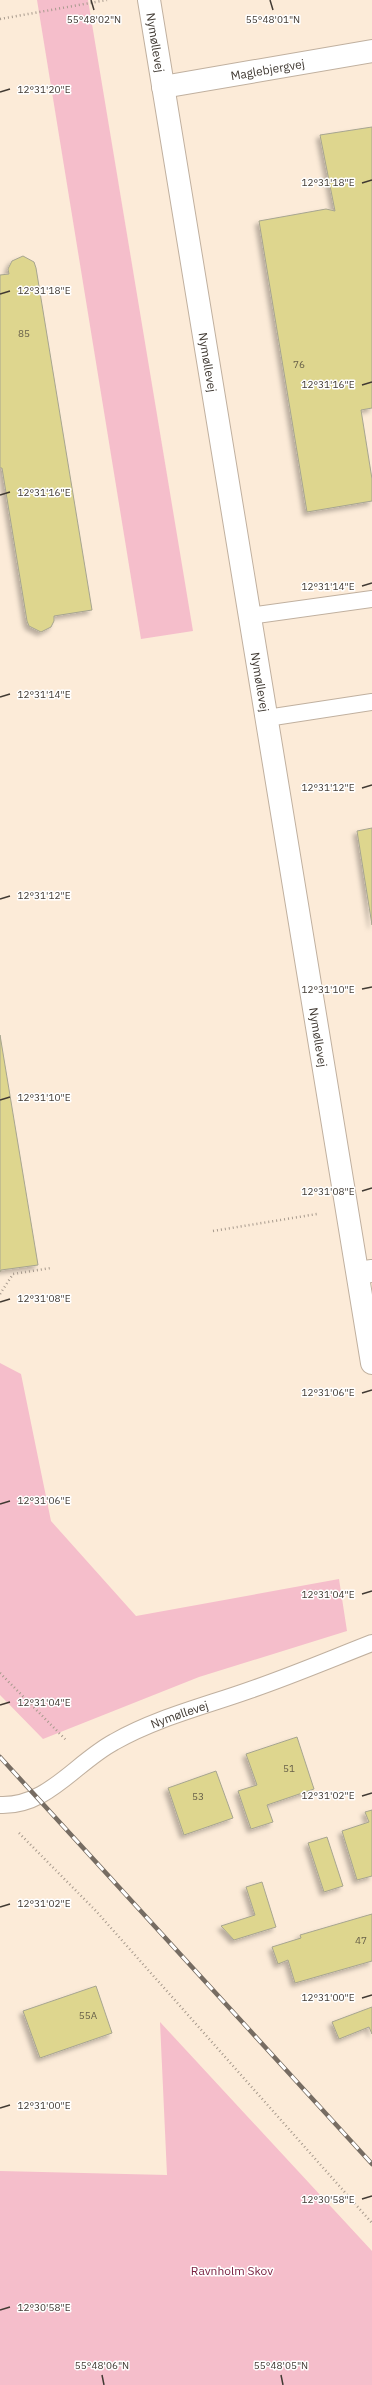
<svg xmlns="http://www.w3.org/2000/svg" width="372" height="2385" viewBox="0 0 372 2385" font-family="'IBM Plex Sans',sans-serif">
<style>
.green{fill:#f5becb}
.building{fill:#ded68e;stroke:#a7a590;filter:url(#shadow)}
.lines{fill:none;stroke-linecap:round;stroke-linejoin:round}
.lane-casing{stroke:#c0b09f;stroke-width:18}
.street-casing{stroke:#c0b09f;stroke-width:24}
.secondary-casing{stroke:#c0b09f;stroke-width:24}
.path{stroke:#a79a8d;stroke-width:2.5;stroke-dasharray:1 3;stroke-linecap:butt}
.lane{stroke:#fff;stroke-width:16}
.street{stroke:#fff;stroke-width:22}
.secondary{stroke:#fff;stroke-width:22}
.rail-casing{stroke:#766c62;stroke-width:4.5}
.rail{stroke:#fff;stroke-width:3;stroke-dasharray:9;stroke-linecap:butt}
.ticks{fill:none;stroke:#413a33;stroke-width:1.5}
.labels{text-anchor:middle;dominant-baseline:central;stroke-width:3;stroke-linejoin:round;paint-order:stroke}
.number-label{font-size:10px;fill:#68614a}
.street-label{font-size:12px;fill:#413a33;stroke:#fff}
.park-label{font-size:12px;fill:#7a2343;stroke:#fff}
.ticks-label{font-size:10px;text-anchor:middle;fill:#413a33;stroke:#fff;stroke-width:3;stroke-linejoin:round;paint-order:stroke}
</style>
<defs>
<filter id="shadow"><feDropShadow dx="-3.5" dy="3.5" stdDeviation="2" flood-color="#0004"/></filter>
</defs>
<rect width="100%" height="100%" fill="#fcebd8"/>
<g class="green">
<path d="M37 0H88L193 631 141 639Z"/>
<path d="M0 1363 21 1374 51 1521 136 1616 339 1579 347 1631 199 1677 43 1739 0 1695Z"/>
<path d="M160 2022 372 2251V2385H0V2171L167 2175Z"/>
</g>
<g class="building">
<path d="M372 127V408L361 410 372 479V501L307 512 259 221 326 209 335 211 320 135Z"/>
<path d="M23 256 34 262 36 268 92 610 54 616V621L51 627 41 632 29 626 27 621 2 468H0V275L9 274 8 269 12 261Z"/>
<path d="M372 828V925L357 831Z"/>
<path d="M0 1035 38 1265 1 1270 0 1272Z"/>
<path d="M297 1737 314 1789 267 1805 273 1822 251 1829 238 1791 257 1785 246 1754Z"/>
<path d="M216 1771 233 1818 184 1835 168 1788Z"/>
<path d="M372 1810V1876L357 1880 342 1831 369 1822 365 1812Z"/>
<path d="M327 1837 343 1886 324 1892 308 1843Z"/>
<path d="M262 1882 276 1927 234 1940 221 1926 255 1915 246 1887Z"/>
<path d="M372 1914V1961L295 1983 288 1960 278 1964 272 1947 301 1938 300 1935Z"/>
<path d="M96 1986 112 2033 40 2058 23 2011Z"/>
<path d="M372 2007V2034L369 2027 339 2039 332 2022Z"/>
</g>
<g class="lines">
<defs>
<g id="lane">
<path d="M250 616 372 599"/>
<path d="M267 718 372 702"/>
<path id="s1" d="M0 1805C47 1807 75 1763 114 1742 156 1718 205 1706 250 1690 291 1676 331 1659 372 1643"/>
</g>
<g id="street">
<path id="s2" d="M163 87 372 51"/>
<path d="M358 1273 372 1271"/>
</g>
<g id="secondary">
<path id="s3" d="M149 0 372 1363"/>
</g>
</defs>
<use href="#lane" class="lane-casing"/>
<use href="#street" class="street-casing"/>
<use href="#secondary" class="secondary-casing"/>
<g class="path">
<path d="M0 19 107 0"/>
<path d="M213 1231 317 1214"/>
<path d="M0 1294 13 1274 51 1268"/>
<path d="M0 1673 67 1741"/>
<path d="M19 1833 96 1911 372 2223"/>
</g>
<use href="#lane" class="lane"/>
<use href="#street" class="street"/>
<use href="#secondary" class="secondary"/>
<defs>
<path id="rail" d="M0 1757 372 2164"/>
</defs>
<use href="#rail" class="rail-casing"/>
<use href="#rail" class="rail"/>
</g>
<path class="ticks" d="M91 0 94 10M270 0 273 10M0 92 10 89M362 183 372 180M0 294 10 291M362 385 372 382M0 495 10 492M362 586 372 583M0 697 10 694M362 788 372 785M0 899 10 896M362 989 372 987M0 1100 10 1097M362 1191 372 1188M0 1302 10 1299M362 1393 372 1390M0 1504 10 1501M362 1594 372 1591M0 1705 10 1702M362 1796 372 1793M0 1907 10 1904M362 1998 372 1995M0 2108 10 2105M362 2199 372 2196M0 2310 10 2307M102 2375 104 2385M281 2375 283 2385"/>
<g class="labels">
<g class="number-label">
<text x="24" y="333">85</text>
<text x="299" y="364">76</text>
<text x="289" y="1768">51</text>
<text x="198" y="1796">53</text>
<text x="361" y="1940">47</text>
<text x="88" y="2015">55A</text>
</g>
<g class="street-label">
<text stroke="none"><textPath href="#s3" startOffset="43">Nymøllevej</textPath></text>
<text stroke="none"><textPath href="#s2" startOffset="106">Maglebjergvej</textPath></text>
<text stroke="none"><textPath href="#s3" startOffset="367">Nymøllevej</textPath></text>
<text stroke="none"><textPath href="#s3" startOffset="691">Nymøllevej</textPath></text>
<text stroke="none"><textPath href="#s3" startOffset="1051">Nymøllevej</textPath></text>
<text stroke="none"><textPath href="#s1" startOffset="204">Nymøllevej</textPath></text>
</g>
<g class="park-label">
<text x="232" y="2270">Ravnholm Skov</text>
</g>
</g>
<g class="ticks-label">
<text x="94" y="23">55°48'02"N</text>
<text x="273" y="23">55°48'01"N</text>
<text x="44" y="93">12°31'20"E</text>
<text x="328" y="186">12°31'18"E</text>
<text x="44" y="294">12°31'18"E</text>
<text x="328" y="388">12°31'16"E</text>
<text x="44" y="496">12°31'16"E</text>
<text x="328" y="590">12°31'14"E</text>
<text x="44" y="698">12°31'14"E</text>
<text x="328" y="791">12°31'12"E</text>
<text x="44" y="899">12°31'12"E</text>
<text x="328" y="993">12°31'10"E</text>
<text x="44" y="1101">12°31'10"E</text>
<text x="328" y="1195">12°31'08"E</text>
<text x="44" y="1302">12°31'08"E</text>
<text x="328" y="1396">12°31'06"E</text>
<text x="44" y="1504">12°31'06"E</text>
<text x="328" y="1598">12°31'04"E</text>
<text x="44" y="1706">12°31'04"E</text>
<text x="328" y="1799">12°31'02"E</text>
<text x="44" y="1907">12°31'02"E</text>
<text x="328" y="2001">12°31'00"E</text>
<text x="44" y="2109">12°31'00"E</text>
<text x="328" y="2203">12°30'58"E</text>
<text x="44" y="2311">12°30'58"E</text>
<text x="102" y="2369">55°48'06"N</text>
<text x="281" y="2369">55°48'05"N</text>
</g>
</svg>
